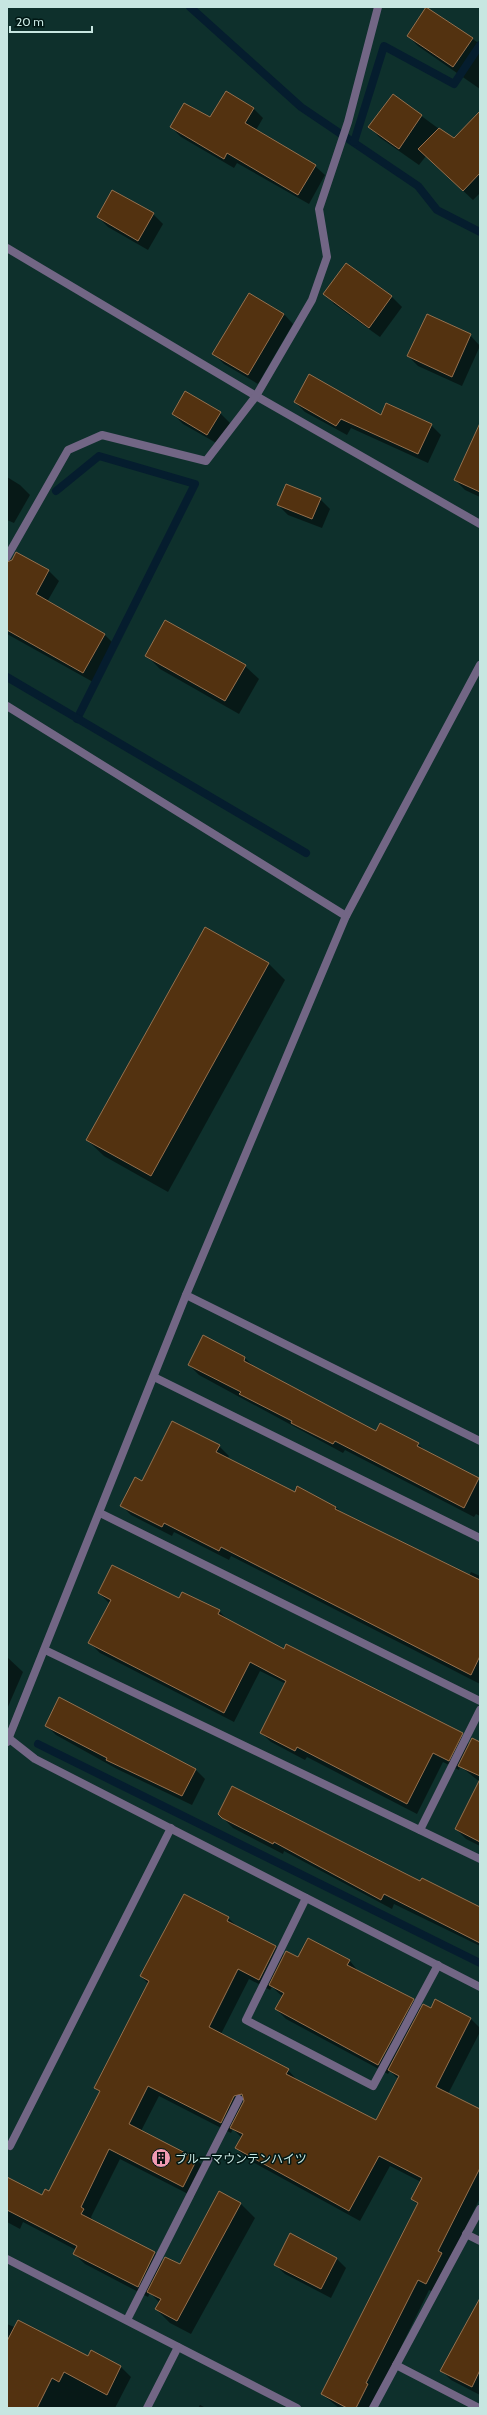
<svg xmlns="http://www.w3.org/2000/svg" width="487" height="2415" viewBox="0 0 487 2415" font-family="Cabin,'Noto Sans JP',sans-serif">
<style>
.shadow{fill:#0007;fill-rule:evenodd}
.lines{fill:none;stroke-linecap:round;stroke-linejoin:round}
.stream{stroke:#051d2e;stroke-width:8}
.building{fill:#533210;stroke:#95704e}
.minor{stroke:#726685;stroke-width:8}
.labels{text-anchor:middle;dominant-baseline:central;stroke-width:3;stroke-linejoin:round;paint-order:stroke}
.poi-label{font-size:12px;fill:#c7e6e1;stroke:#001714;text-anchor:start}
</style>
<rect width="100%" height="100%" fill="#0e302c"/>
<g class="shadow">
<path d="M427 8 480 44V89L418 46 408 36Z"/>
<path d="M393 95 454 140 480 112V193L473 200 426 156 419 165 379 137 370 127Z"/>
<path d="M253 108 263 118 256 130 315 166 325 175 309 204 237 163 234 168 181 137 171 127Z"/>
<path d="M153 214 163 224 148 250 108 227 98 217Z"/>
<path d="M347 264 392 297 402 307 380 337 334 304 325 294Z"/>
<path d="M284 314 293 324 258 384 224 364 214 354Z"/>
<path d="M470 335 480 346 462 386 418 366 408 356Z"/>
<path d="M295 402 431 425 441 435 428 463 351 428 347 435 305 412Z"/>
<path d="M220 413 230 423 218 444 183 424 173 414Z"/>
<path d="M480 438V497L465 490 455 480Z"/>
<path d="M7 477 20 485 30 495 14 523 7 520Z"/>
<path d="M320 499 330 509 322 528 288 515 278 505Z"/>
<path d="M20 555 49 571 59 581 47 602 104 634 114 644 93 682 7 634V578Z"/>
<path d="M146 655 245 666 259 679 239 714 160 669Z"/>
<path d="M205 928 269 964 285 980 168 1192 104 1156 87 1140Z"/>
<path d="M245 1358 255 1368 376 1432 418 1444 428 1453 480 1481V1516L476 1514 474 1517 345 1450 343 1453 199 1375 189 1365Z"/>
<path d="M219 1446 229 1456 227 1459 295 1493 298 1488 336 1507 343 1514 411 1549 413 1547 469 1576 471 1572 480 1576V1684L231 1556 229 1560 174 1532 172 1536 131 1515 121 1505 142 1482Z"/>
<path d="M99 1593 179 1600 219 1611 230 1622 284 1650 455 1730 470 1745 480 1746V1846L466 1839 456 1829 480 1782 460 1766 459 1770 443 1762 417 1814 307 1757 305 1760 271 1742 261 1733 286 1684 260 1671 234 1722 100 1653 90 1643 110 1604Z"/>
<path d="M7 1657 23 1672 7 1709Z"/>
<path d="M46 1725 195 1769 205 1779 192 1805 117 1769 56 1735Z"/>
<path d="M219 1814 420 1882 480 1908V1946L394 1904 392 1909 284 1851 283 1854 233 1828Z"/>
<path d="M228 1918 239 1928 276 1947 285 1956 350 1961 359 1972 413 2000 422 2009H431L436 2000 471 2019 480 2028V2032L448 2094 480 2110V2198L449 2261 437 2294 429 2290 371 2408H339L322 2394 418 2205 412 2199 421 2182 390 2166 360 2221 247 2159 236 2148 242 2138 233 2129 231 2133 159 2096 141 2131 197 2160 207 2170 194 2197 120 2159 91 2217 93 2222 155 2253 164 2262 180 2266 220 2192 241 2204 255 2218 191 2334 170 2323 156 2309 160 2303 150 2293 148 2297 85 2264 74 2254 76 2250 23 2222 20 2229 7 2222V2178L42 2196 50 2192 100 2093 95 2087 148 1984 141 1976ZM249 1979 270 1990 272 1987 283 1997 276 2009 286 2019 388 2074 390 2071 398 2079 376 2122 298 2081 288 2070 221 2034Z"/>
<path d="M336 2258 346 2268 331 2298 285 2274 275 2265Z"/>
<path d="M480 2299V2395L451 2380 441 2370Z"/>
<path d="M7 2324 88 2357 91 2352 121 2367 131 2377 115 2408H7Z"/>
<path d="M200 2405 206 2408H198Z"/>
</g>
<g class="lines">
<g class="stream">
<path d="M190 7 301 107 418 186 437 210 480 232"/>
<path d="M354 142 384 46 454 84 480 45"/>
<path d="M56 491 99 456 195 484 77 719"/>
<path d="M7 677 306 853"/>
<path d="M38 1744 480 1963"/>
</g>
</g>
<g class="building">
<path d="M426 7 473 38 453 67 407 36Z"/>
<path d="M226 91 254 108 245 123 316 165 298 195 227 153 224 159 170 127 184 103 210 117Z"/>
<path d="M393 94 422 115 399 149 368 127Z"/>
<path d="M480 111V173L463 191 418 149 439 128 454 138Z"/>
<path d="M112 190 154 213 138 241 97 217Z"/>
<path d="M346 263 392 296 369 328 323 294Z"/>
<path d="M249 293 284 314 248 375 212 354Z"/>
<path d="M427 314 471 334 452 377 407 356Z"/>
<path d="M309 374 381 415 386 403 432 424 418 454 341 419 336 426 294 402Z"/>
<path d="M185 391 221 412 207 435 172 414Z"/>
<path d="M480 423V492L454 480Z"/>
<path d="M286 484 321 498 312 519 277 505Z"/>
<path d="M16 552 49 570 36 594 105 634 83 673 7 630V562L12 560Z"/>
<path d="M165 620 246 665 225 701 145 656Z"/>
<path d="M205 927 269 963 151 1176 86 1140Z"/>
<path d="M203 1335 245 1357 244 1361 376 1431 380 1423 419 1443 417 1446 479 1478 464 1508 335 1441 333 1444 291 1423 292 1421 239 1394 241 1392 188 1365Z"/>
<path d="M172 1421 220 1445 216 1452 295 1492 297 1486 336 1507 335 1509 480 1580V1656L471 1675 221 1547 219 1551 164 1523 162 1527 120 1506 135 1477 142 1481Z"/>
<path d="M112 1565 179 1598 182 1592 220 1610 218 1614 284 1649 286 1644 463 1733 449 1761 433 1753 407 1804 297 1747 295 1751 260 1733 286 1681 250 1662 224 1713 88 1643 111 1600 98 1593Z"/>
<path d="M59 1697 196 1769 182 1796 106 1760 107 1758 45 1726Z"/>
<path d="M472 1738 480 1742V1776L458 1766Z"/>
<path d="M480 1779V1842L455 1829Z"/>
<path d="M232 1786 420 1881 422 1878 480 1907V1943L384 1894 381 1900 274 1842 273 1844 222 1818 218 1814Z"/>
<path d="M184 1894 229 1917 227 1921 276 1946 259 1980 238 1969 209 2027 289 2069 286 2074 376 2120 399 2076 388 2070 423 2004 431 2008 435 1999 471 2018 436 2087 480 2109V2168L438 2251 442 2253 426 2284 418 2280 366 2383 368 2384 356 2408H347L321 2394 418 2203 411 2199 422 2178 379 2156 349 2211 235 2148 243 2134 230 2128 244 2101 242 2094 234 2096 221 2123 148 2086 129 2124 197 2159 183 2187 109 2149 81 2207 84 2209 81 2214 155 2252 138 2287 73 2254 77 2246 7 2210V2177L42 2195 45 2189 49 2191 100 2091 94 2088 149 1981 140 1976Z"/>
<path d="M308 1938 350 1960 347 1965 414 1999 378 2065 275 2009 284 1993 269 1985 286 1951 298 1957Z"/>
<path d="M219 2191 241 2203 177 2321 155 2309 161 2299 147 2292 165 2257 180 2264Z"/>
<path d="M290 2233 337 2258 321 2289 274 2265Z"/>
<path d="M480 2298V2370L472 2387 440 2371Z"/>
<path d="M18 2320 88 2356 91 2350 121 2366 107 2395 64 2372 59 2382 52 2378 37 2408H7V2341Z"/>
</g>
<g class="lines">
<g class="minor">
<path d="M7 248 256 396 480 524"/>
<path d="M7 557 68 450 102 435 206 461 256 396 312 300 327 257 319 209 348 122 378 7"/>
<path d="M7 706 346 916"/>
<path d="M186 1295 480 1441"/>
<path d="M154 1377 480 1538"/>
<path d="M100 1513 480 1701"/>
<path d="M45 1650 480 1859"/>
<path d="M7 1737 35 1759 480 1987"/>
<path d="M7 1742 186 1295 346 916 480 665"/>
<path d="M420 1830 480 1710"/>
<path d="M306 1898 246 2020 373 2086 438 1965"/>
<path d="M10 2146 171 1828"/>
<path d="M466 2234 480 2241"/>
<path d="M7 2259 297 2408"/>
<path d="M127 2320 239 2099"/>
<path d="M396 2365 479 2408"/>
<path d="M147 2408 178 2347"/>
<path d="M373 2408 480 2209"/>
</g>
</g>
<defs>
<symbol id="building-disc" viewBox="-11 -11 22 22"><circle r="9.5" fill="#f19ab1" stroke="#001714"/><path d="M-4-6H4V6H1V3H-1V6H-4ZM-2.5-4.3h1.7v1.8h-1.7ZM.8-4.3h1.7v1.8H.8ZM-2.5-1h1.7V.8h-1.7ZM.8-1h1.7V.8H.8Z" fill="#111"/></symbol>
</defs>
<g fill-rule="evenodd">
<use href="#building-disc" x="150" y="2147" width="22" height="22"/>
</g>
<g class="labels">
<g class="poi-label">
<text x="175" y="2158">ブルーマウンテンハイツ</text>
</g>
</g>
<rect width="487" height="2415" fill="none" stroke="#c7e6e1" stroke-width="16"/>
<path d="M10 26v6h82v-6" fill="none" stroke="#c7e6e1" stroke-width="2"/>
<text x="16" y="26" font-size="12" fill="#c7e6e1" stroke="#001714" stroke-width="3" paint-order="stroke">20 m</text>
</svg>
